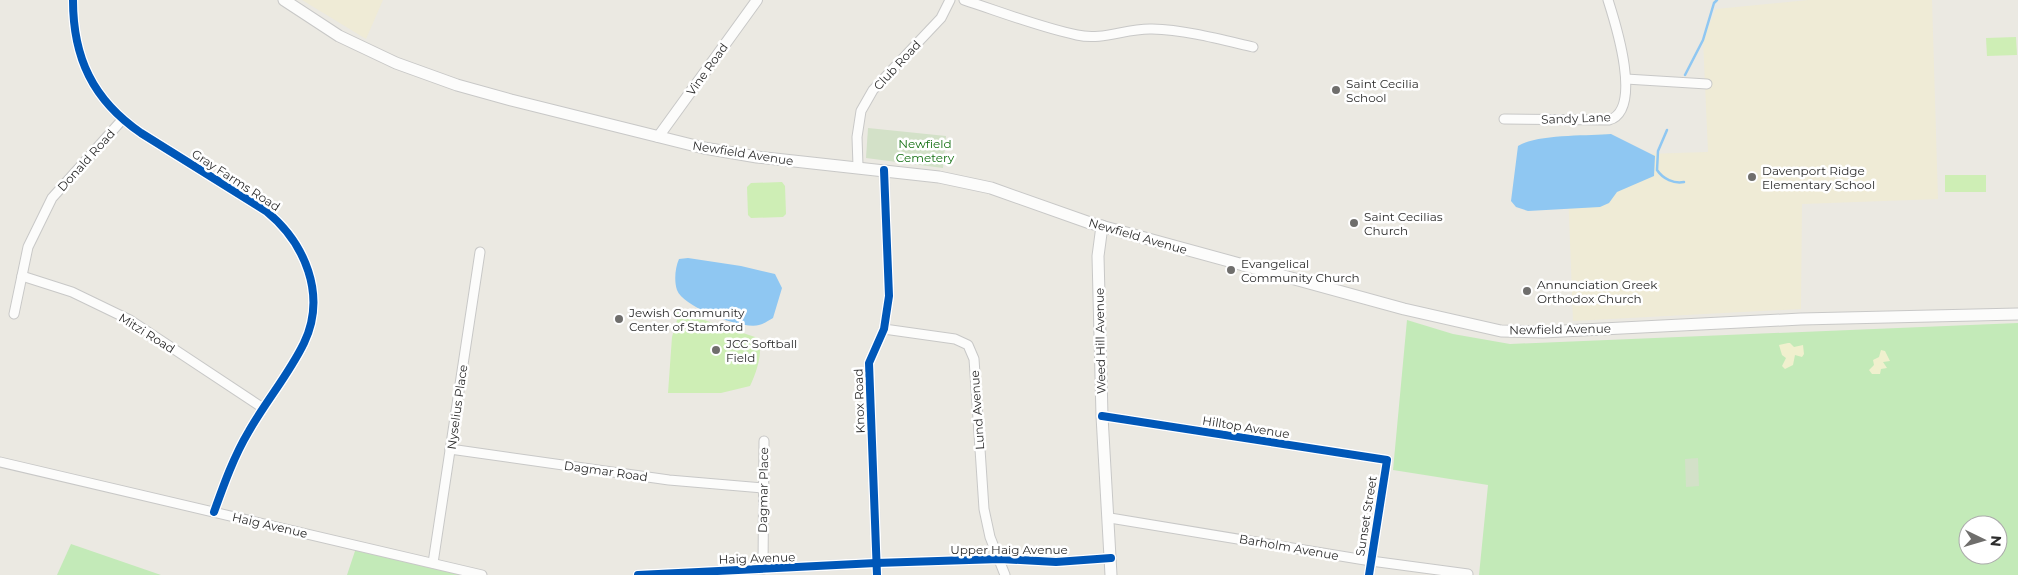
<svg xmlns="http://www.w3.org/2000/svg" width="2018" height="575" viewBox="0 0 2018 575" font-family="Montserrat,sans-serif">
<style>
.education{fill:#efebd6}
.green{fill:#c3eab8;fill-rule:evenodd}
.sand{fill:#f0f0ce}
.cemetery{fill:#d3e1c8}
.pitch{fill:#ceeeb5}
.water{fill:#8fc7f2}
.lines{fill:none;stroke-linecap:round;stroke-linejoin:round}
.stream{stroke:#8fc7f2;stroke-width:2.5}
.minor-casing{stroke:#c8c8c7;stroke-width:11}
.tertiary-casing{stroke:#c8c8c7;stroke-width:12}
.secondary-casing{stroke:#c8c8c7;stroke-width:13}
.minor{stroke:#fcfcfb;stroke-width:9}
.tertiary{stroke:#fcfcfb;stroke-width:10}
.secondary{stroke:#fcfcfb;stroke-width:11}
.cycleway-casing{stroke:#fff;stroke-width:11}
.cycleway{stroke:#0057b8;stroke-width:8}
.poi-dot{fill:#6f6e6c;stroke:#fff;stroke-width:2}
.labels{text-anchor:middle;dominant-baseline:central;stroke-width:5;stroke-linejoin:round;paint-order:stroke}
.street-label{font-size:12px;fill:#2c2c2c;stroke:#fff}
.poi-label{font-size:12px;fill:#2c2c2c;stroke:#fff;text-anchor:start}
.park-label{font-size:12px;fill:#167114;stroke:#fff}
</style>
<rect width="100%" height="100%" fill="#ebe9e2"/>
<g class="education">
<path d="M302 0H383L366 39Z"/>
<path d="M1808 0H1932L1938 199 1802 204 1801 309 1573 321 1566 136 1611 134 1612 155 1708 152 1703 39 1716 9Z"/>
</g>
<g class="green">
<path d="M1407 320 1453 334 1510 344 2018 323V575H1479L1488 485 1393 470ZM1968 525H1998V555H1968Z"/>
<path d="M71 544 161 575H57Z"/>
<path d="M357 545 482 575H347Z"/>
</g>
<g class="sand">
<path d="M1788 343H1790L1794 347 1803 345 1804 354 1802 357 1795 355 1793 365 1785 369 1782 366 1786 358 1782 355 1779 345Z"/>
<path d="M1881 350 1885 351 1890 361 1883 362 1887 368 1881 369 1880 374H1872L1869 370 1874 365 1873 360 1879 357Z"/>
</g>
<g class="cemetery">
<path d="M868 128 946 136 943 168 866 158Z"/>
<path d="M1698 458 1699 486 1686 487 1685 459Z"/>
</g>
<g class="pitch">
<path d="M2016 37 2017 55 1987 56 1986 38Z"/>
<rect x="1945" y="175" width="41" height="17"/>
<path d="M782 182 785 186 786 214 783 217 751 218 748 215 747 187 751 183Z"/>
<path d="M680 309 686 314 758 338C764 351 756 374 750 386L721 393H668L672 337 677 320 674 313Z"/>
</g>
<g class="water">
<path d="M1611 134 1655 156 1654 176 1617 192 1609 203 1600 207 1528 211 1516 207 1511 201 1518 146C1537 134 1588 136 1611 134Z"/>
<path d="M688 258 741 266 775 274 782 288 773 318C769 320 764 324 759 325 742 330 683 307 677 290 674 281 675 268 679 259Z"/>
</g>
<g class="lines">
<g class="stream">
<path d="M1685 75 1703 40 1714 3 1717 0"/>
<path d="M1667 130 1658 151 1657 170C1663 179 1674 184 1684 182"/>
</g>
<defs>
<g id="minor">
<path d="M73 0C73 58 93 100 141 133L266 211C305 243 327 295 304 343 289 374 266 401 249 431 234 456 224 484 214 512"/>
<path d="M964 0C1001 12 1039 27 1077 35 1103 41 1126 28 1152 29 1186 30 1219 39 1253 47"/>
<path d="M1626 79 1707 84"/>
<path d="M1504 119 1609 120C1643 110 1616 25 1608 0"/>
<path d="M858 166 857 137 861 111 873 90 941 18 950 0"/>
<path d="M22 276 72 292 130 320 263 408"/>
<path d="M14 314 28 247 52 198 122 120"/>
<path d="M884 329 955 339 968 345 974 359 984 509 990 537 1005 575"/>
<path d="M1102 416 1387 460 1369 575"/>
<path d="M450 449 669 480 763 488"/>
<path d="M0 462 482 575"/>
<path d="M1110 518 1371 561 1468 574"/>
<path d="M433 563 480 252"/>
<path d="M763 569 764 441"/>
<path d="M638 575 876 563 1000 559 1056 562 1111 558"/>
<path d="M877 575 869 363 884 329 889 296 884 170"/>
</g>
<path id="tertiary" d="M658 137 757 0"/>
<g id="secondary">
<path d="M284 0 339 36 396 63 457 85 511 100 704 148 757 157 939 177 991 188 1090 223 1404 309 1501 331 1543 332 1801 319 2018 314"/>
<path d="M1102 226 1098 256 1102 416 1111 575"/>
</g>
</defs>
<use href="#minor" class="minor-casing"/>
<use href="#tertiary" class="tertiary-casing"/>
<use href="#secondary" class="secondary-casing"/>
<use href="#minor" class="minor"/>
<use href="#tertiary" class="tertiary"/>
<use href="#secondary" class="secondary"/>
<defs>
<g id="cycleway">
<path d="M73 0C73 58 93 100 141 133L266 211C305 243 327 295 304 343 289 374 266 401 249 431 234 456 224 484 214 512"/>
<path d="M1102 416 1387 460 1369 575"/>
<path d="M638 575 876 563 1000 559 1056 562 1111 558"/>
<path d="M877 575 869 363 884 329 889 296 884 170"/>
</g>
</defs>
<use href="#cycleway" class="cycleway-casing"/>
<use href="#cycleway" class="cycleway"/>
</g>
<g class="poi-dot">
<circle cx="1336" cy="90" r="5"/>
<circle cx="1752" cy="177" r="5"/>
<circle cx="1354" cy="223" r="5"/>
<circle cx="1231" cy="270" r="5"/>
<circle cx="1527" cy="291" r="5"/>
<circle cx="619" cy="319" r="5"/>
<circle cx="716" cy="350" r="5"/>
</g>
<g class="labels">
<g class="street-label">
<text transform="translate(897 65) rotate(-47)">Club Road</text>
<text transform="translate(707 69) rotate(-54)">Vine Road</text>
<text transform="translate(1576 118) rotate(-2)">Sandy Lane</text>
<text transform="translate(743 153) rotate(9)">Newfield Avenue</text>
<text transform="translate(86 160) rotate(-48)">Donald Road</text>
<text transform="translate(236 180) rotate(33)">Gray Farms Road</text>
<text transform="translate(1138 236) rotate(16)">Newfield Avenue</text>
<text transform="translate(1560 329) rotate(-1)">Newfield Avenue</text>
<text transform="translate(147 333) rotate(32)">Mitzi Road</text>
<text transform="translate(1100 341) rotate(-91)">Weed Hill Avenue</text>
<text transform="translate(859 401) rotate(-92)">Knox Road</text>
<text transform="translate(457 407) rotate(-82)">Nyselius Place</text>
<text transform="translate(977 410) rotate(-94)">Lund Avenue</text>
<text transform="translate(1246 427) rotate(9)">Hilltop Avenue</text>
<text transform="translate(606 471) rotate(8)">Dagmar Road</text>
<text transform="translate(763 490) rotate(-89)">Dagmar Place</text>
<text transform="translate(1366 516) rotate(-81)">Sunset Street</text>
<text transform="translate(270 525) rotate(13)">Haig Avenue</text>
<text transform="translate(1289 547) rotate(10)">Barholm Avenue</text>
<text x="1009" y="549">Upper Haig Avenue</text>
<text transform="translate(757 558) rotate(-2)">Haig Avenue</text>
</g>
<g class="poi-label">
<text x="1346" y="83">Saint Cecilia<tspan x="1346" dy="14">School</tspan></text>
<text x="1762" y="170">Davenport Ridge<tspan x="1762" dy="14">Elementary School</tspan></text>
<text x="1364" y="216">Saint Cecilias<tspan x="1364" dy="14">Church</tspan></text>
<text x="1241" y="263">Evangelical<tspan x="1241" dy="14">Community Church</tspan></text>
<text x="1537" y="284">Annunciation Greek<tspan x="1537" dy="14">Orthodox Church</tspan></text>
<text x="629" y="312">Jewish Community<tspan x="629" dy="14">Center of Stamford</tspan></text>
<text x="726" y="343">JCC Softball<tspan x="726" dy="14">Field</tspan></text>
</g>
<g class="park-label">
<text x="925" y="143">Newfield<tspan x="925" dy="14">Cemetery</tspan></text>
</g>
</g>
<g transform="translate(1983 540) rotate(95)"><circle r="24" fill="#ffffff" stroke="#ababab"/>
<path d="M0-4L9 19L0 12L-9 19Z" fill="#6f6e6c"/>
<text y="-8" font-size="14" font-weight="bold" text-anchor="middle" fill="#2c2c2c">N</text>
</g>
</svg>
